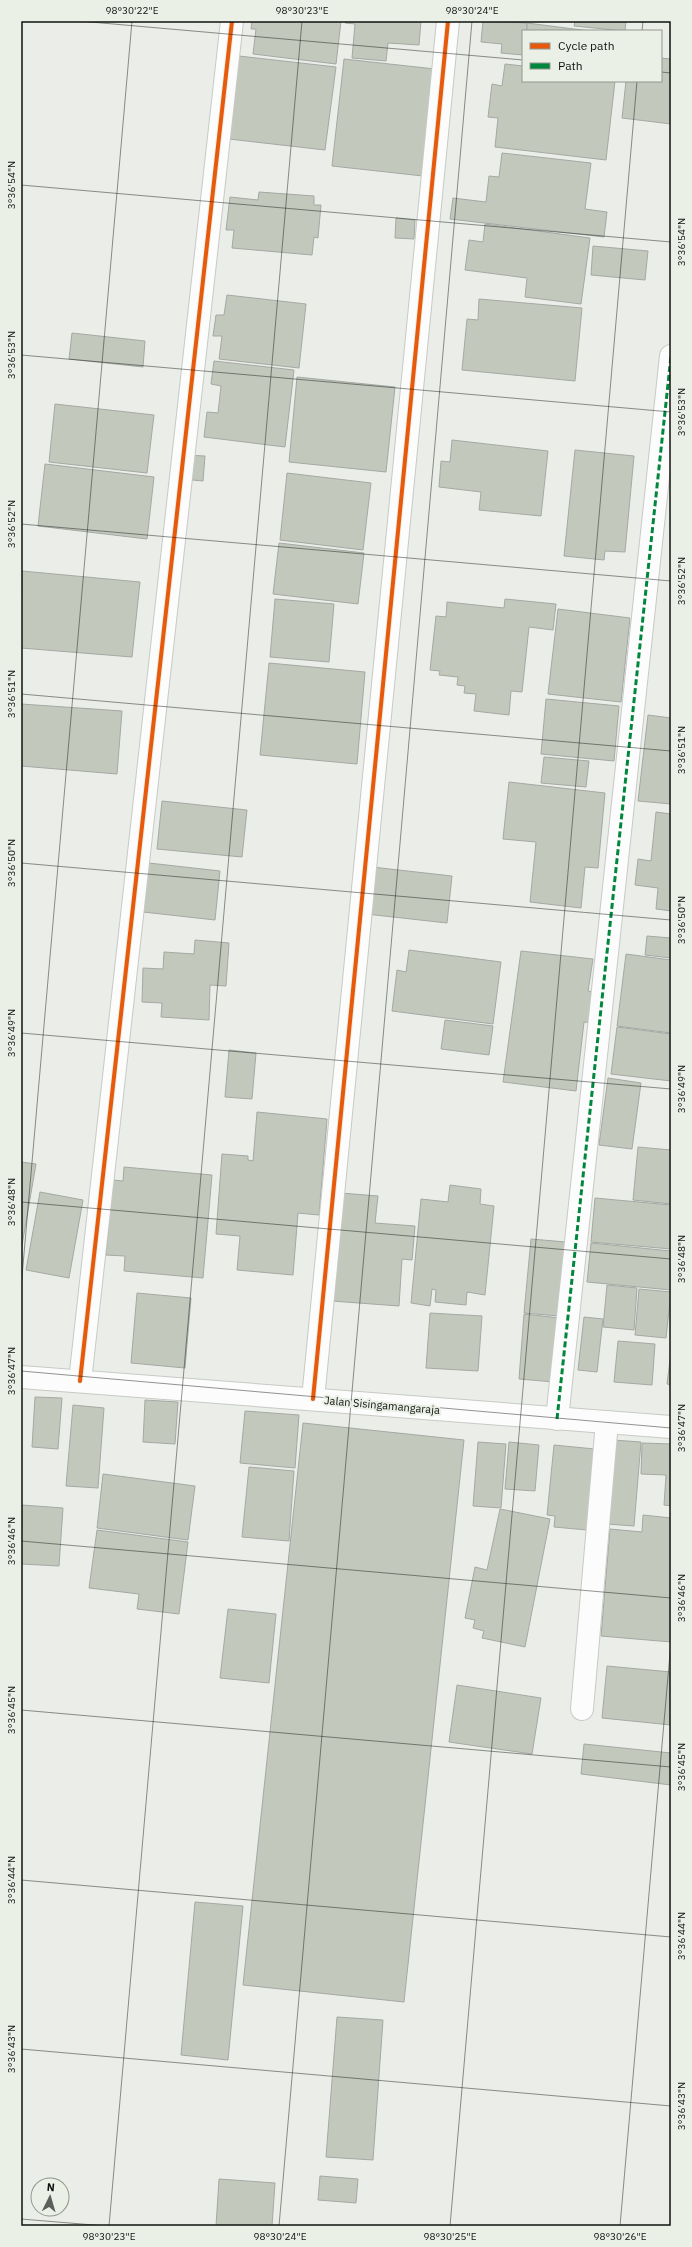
<svg xmlns="http://www.w3.org/2000/svg" width="692" height="2247" viewBox="0 0 692 2247" font-family="'IBM Plex Sans',sans-serif">
<style>
.building{fill:#c2c8bc;stroke:#a6a8a4}
.lines{fill:none;stroke-linecap:round;stroke-linejoin:round}
.minor-casing{stroke:#c7cac5;stroke-width:24}
.minor{stroke:#fcfcfc;stroke-width:22}
.quiet{stroke:#00873e;stroke-width:3;stroke-dasharray:6 3;stroke-linecap:butt}
.cycleway-casing{stroke:#eaf0e5;stroke-width:6}
.cycleway{stroke:#e8590c;stroke-width:4}
.ticks{fill:none;stroke:#10120e;stroke-width:1;stroke-opacity:0.45}
.labels{text-anchor:middle;dominant-baseline:central;stroke-width:4;stroke-linejoin:round;paint-order:stroke}
.street-label{font-size:11px;fill:#10120e;stroke:#eaf0e5}
.neatline{fill:none;stroke:#10120e;stroke-width:1.5}
.ticks-label{font-size:10px;text-anchor:middle;fill:#10120e}
</style>
<rect width="100%" height="100%" fill="#eaede8"/>
<g class="building">
<path d="M252 21H341L336 64 253 54 256 29H251Z"/>
<path d="M346 21H421L419 45 388 43 386 61 352 58 355 24 345 23Z"/>
<path d="M483 21 527 23V31H523V55L501 53 502 44 481 42Z"/>
<path d="M575 21H626L625 31 574 26Z"/>
<path d="M527 23 590 31H527Z"/>
<path d="M230 55 336 67 325 150 220 138Z"/>
<path d="M661 58 671 59V124L622 118 626 81H661Z"/>
<path d="M344 59 435 69 423 176 332 166Z"/>
<path d="M505 64 523 66V81H615L606 160 495 147 498 118 488 117 492 84 502 86Z"/>
<path d="M502 153 591 163 585 209 607 212 604 237 450 219 453 198 486 202 489 176 499 177Z"/>
<path d="M259 192 314 196V205H321L318 238 314 237 312 255 232 248 234 230H226L230 197 258 200Z"/>
<path d="M396 218 415 220 414 239 395 238Z"/>
<path d="M485 224 590 238 581 304 525 297 527 278 465 270 469 240 483 242Z"/>
<path d="M593 246 648 251 645 280 591 275Z"/>
<path d="M227 295 306 304 299 368 219 359 222 336H213L216 315H224Z"/>
<path d="M479 299 582 308 575 381 462 370 467 319 478 320Z"/>
<path d="M72 333 145 341 143 367 69 359Z"/>
<path d="M214 361 294 370 285 447 204 437 207 412 218 413 221 386 211 384Z"/>
<path d="M297 377 395 387 386 472 289 462Z"/>
<path d="M55 404 154 415 147 473 49 462Z"/>
<path d="M452 440 548 451 541 516 479 510 481 492 439 487 441 461 450 462Z"/>
<path d="M575 450 634 456 625 552 605 551 604 560 564 556Z"/>
<path d="M184 455 205 456 203 481 182 479Z"/>
<path d="M45 464 154 477 147 539 38 526Z"/>
<path d="M287 473 371 483 363 550 280 540Z"/>
<path d="M279 543 364 553 358 604 273 594Z"/>
<path d="M22 571 140 582 132 657 21 648Z"/>
<path d="M275 599 334 604 329 662 270 657Z"/>
<path d="M505 599 556 604 553 630 529 627 522 692 511 691 509 715 474 711 476 694 464 693 465 686 457 685 458 677 439 675 440 671 430 670 436 616 446 617 447 602 504 608Z"/>
<path d="M558 609 630 618 621 702 548 694Z"/>
<path d="M269 663 365 672 357 764 260 755Z"/>
<path d="M546 699 619 706 614 761 541 754Z"/>
<path d="M21 704 122 711 117 774 21 766Z"/>
<path d="M648 715 671 718V804L638 801Z"/>
<path d="M544 757 589 761 586 787 541 783Z"/>
<path d="M509 782 605 793 598 868 585 867 581 908 530 902 536 842 503 839Z"/>
<path d="M162 801 247 810 242 857 157 849Z"/>
<path d="M656 812 671 814V911L656 909 658 888 635 885 638 859 651 861Z"/>
<path d="M140 862 220 871 215 920 134 911Z"/>
<path d="M372 867 452 876 447 923 366 914Z"/>
<path d="M647 936 671 938V958L645 955Z"/>
<path d="M195 940 229 943 226 986 210 985 209 1020 161 1017 162 1003 142 1002 143 968 163 969 164 952 194 954Z"/>
<path d="M409 950 501 962 493 1024 392 1011 397 970 406 972Z"/>
<path d="M521 951 593 959 588 991 598 993 594 1023 584 1022 576 1091 503 1082Z"/>
<path d="M626 954 671 960V1033L617 1026Z"/>
<path d="M445 1020 493 1026 489 1055 441 1049Z"/>
<path d="M617 1027 671 1034V1081L611 1074Z"/>
<path d="M229 1050 256 1053 252 1099 225 1097Z"/>
<path d="M608 1078 641 1083 632 1149 599 1145Z"/>
<path d="M257 1112 327 1119 319 1215 298 1213 293 1275 237 1270 240 1236 216 1234 222 1154 248 1156V1160L253 1161Z"/>
<path d="M638 1147 671 1150V1204L633 1200Z"/>
<path d="M21 1162 36 1164 21 1251Z"/>
<path d="M124 1167 212 1175 203 1278 124 1271 125 1256 106 1255 113 1180 123 1181Z"/>
<path d="M450 1185 481 1189 480 1204 494 1206 485 1295 467 1292 466 1305 435 1302 436 1290 432 1289 430 1306 411 1303 421 1199 448 1202Z"/>
<path d="M40 1192 83 1200 69 1278 26 1270Z"/>
<path d="M341 1193 378 1196 375 1223 415 1226 412 1260 402 1259 399 1306 332 1301Z"/>
<path d="M595 1198 671 1205V1249L591 1242Z"/>
<path d="M531 1239 566 1242 559 1316 524 1313Z"/>
<path d="M591 1243 671 1251V1290L587 1282Z"/>
<path d="M607 1285 637 1288 634 1330 603 1327Z"/>
<path d="M639 1289 671 1292 666 1338 635 1335Z"/>
<path d="M137 1293 191 1298 185 1368 131 1363Z"/>
<path d="M430 1313 482 1316 478 1371 426 1368Z"/>
<path d="M524 1314 560 1318 554 1382 519 1379Z"/>
<path d="M584 1317 603 1319 597 1372 578 1370Z"/>
<path d="M618 1341 655 1344 652 1385 614 1382Z"/>
<path d="M671 1352V1385L667 1384Z"/>
<path d="M35 1397 62 1398 58 1449 32 1447Z"/>
<path d="M145 1400 178 1402 175 1444 143 1442Z"/>
<path d="M73 1405 104 1408 98 1488 66 1486Z"/>
<path d="M245 1411 299 1415 295 1468 240 1463Z"/>
<path d="M303 1423 464 1440 404 2002 243 1985Z"/>
<path d="M613 1440 641 1442 634 1526 607 1524Z"/>
<path d="M478 1442 506 1444 501 1508 473 1506Z"/>
<path d="M509 1442 539 1445 535 1491 505 1489Z"/>
<path d="M642 1443 671 1444V1506L664 1505 666 1475 641 1474Z"/>
<path d="M554 1445 595 1449 587 1530 554 1527 555 1516 547 1515Z"/>
<path d="M249 1467 294 1471 289 1541 242 1537Z"/>
<path d="M103 1474 195 1486 188 1540 97 1528Z"/>
<path d="M22 1505 63 1508 59 1566 21 1564Z"/>
<path d="M500 1509 550 1519 525 1647 482 1638 484 1631 473 1628 475 1620 465 1618 475 1567 487 1570Z"/>
<path d="M643 1515 671 1518V1642L601 1636 610 1529 642 1532Z"/>
<path d="M97 1530 188 1542 179 1614 137 1609 139 1594 89 1588Z"/>
<path d="M228 1609 276 1614 269 1683 220 1678Z"/>
<path d="M607 1666 671 1672V1725L602 1718Z"/>
<path d="M457 1685 541 1698 532 1754 449 1742Z"/>
<path d="M584 1744 671 1753V1785L581 1774Z"/>
<path d="M195 1902 243 1906 228 2060 181 2055Z"/>
<path d="M337 2017 383 2020 373 2160 326 2157Z"/>
<path d="M320 2176 358 2179 356 2203 318 2200Z"/>
<path d="M219 2179 275 2183 272 2226H216Z"/>
</g>
<g class="lines">
<defs>
<g id="minor">
<path d="M21 1377 671 1427"/>
<path d="M80 1381 232 21"/>
<path d="M313 1399 448 21"/>
<path d="M557 1419 671 356"/>
<path d="M582 1709 607 1422"/>
</g>
</defs>
<use href="#minor" class="minor-casing"/>
<use href="#minor" class="minor"/>
<path class="quiet" d="M557 1419 671 356"/>
<defs>
<g id="cycleway">
<path d="M80 1381 232 21"/>
<path d="M313 1399 448 21"/>
</g>
</defs>
<use href="#cycleway" class="cycleway-casing"/>
<use href="#cycleway" class="cycleway"/>
</g>
<path class="ticks" d="M79 21 523 60M642 31 643 21M661 72 671 73M21 185 671 242M21 355 671 412M21 524 671 581M21 694 671 751M21 863 671 920M21 1033 671 1089M21 1202 671 1259M21 1288 132 21M21 1371 671 1428M21 1541 671 1598M21 1710 671 1767M21 1880 671 1937M21 2049 671 2106M21 2219 106 2226M109 2226 302 21M279 2226 472 21M450 2226 637 81M620 2226 671 1642"/>
<g class="labels">
<g class="street-label">
<text transform="translate(382 1405) rotate(5)">Jalan Sisingamangaraja</text>
</g>
</g>
<rect width="692" height="2247" fill="none" stroke="#eaf0e5" stroke-width="44"/>
<rect x="522" y="30" width="140" height="52" fill="#eaf0e5" stroke="#93978f"/>
<rect x="530" y="43" width="20" height="6" fill="#e8590c" stroke="#93978f"/>
<text x="558" y="50" font-size="12" fill="#10120e">Cycle path</text>
<rect x="530" y="63" width="20" height="6" fill="#00873e" stroke="#93978f"/>
<text x="558" y="70" font-size="12" fill="#10120e">Path</text>
<g transform="translate(50 2197) rotate(5)"><circle r="19" fill="#eaf0e5" stroke="#93978f"/>
<path d="M0-3L7 15L0 10L-7 15Z" fill="#5c5f5a"/>
<text y="-6" font-size="11" font-weight="bold" text-anchor="middle" fill="#10120e">N</text>
</g>
<rect x="22" y="22" width="648" height="2203" class="neatline"/>
<g class="ticks-label">
<text x="132" y="14">98°30'22"E</text>
<text x="302" y="14">98°30'23"E</text>
<text x="472" y="14">98°30'24"E</text>
<text transform="translate(11 185) rotate(-90)" y="4">3°36'54"N</text>
<text transform="translate(681 242) rotate(-90)" y="4">3°36'54"N</text>
<text transform="translate(11 355) rotate(-90)" y="4">3°36'53"N</text>
<text transform="translate(681 412) rotate(-90)" y="4">3°36'53"N</text>
<text transform="translate(11 524) rotate(-90)" y="4">3°36'52"N</text>
<text transform="translate(681 581) rotate(-90)" y="4">3°36'52"N</text>
<text transform="translate(11 694) rotate(-90)" y="4">3°36'51"N</text>
<text transform="translate(681 750) rotate(-90)" y="4">3°36'51"N</text>
<text transform="translate(11 863) rotate(-90)" y="4">3°36'50"N</text>
<text transform="translate(681 920) rotate(-90)" y="4">3°36'50"N</text>
<text transform="translate(11 1033) rotate(-90)" y="4">3°36'49"N</text>
<text transform="translate(681 1089) rotate(-90)" y="4">3°36'49"N</text>
<text transform="translate(11 1202) rotate(-90)" y="4">3°36'48"N</text>
<text transform="translate(681 1259) rotate(-90)" y="4">3°36'48"N</text>
<text transform="translate(11 1371) rotate(-90)" y="4">3°36'47"N</text>
<text transform="translate(681 1428) rotate(-90)" y="4">3°36'47"N</text>
<text transform="translate(11 1541) rotate(-90)" y="4">3°36'46"N</text>
<text transform="translate(681 1598) rotate(-90)" y="4">3°36'46"N</text>
<text transform="translate(11 1710) rotate(-90)" y="4">3°36'45"N</text>
<text transform="translate(681 1767) rotate(-90)" y="4">3°36'45"N</text>
<text transform="translate(11 1880) rotate(-90)" y="4">3°36'44"N</text>
<text transform="translate(681 1936) rotate(-90)" y="4">3°36'44"N</text>
<text transform="translate(11 2049) rotate(-90)" y="4">3°36'43"N</text>
<text transform="translate(681 2106) rotate(-90)" y="4">3°36'43"N</text>
<text x="109" y="2240">98°30'23"E</text>
<text x="280" y="2240">98°30'24"E</text>
<text x="450" y="2240">98°30'25"E</text>
<text x="620" y="2240">98°30'26"E</text>
</g>
</svg>
